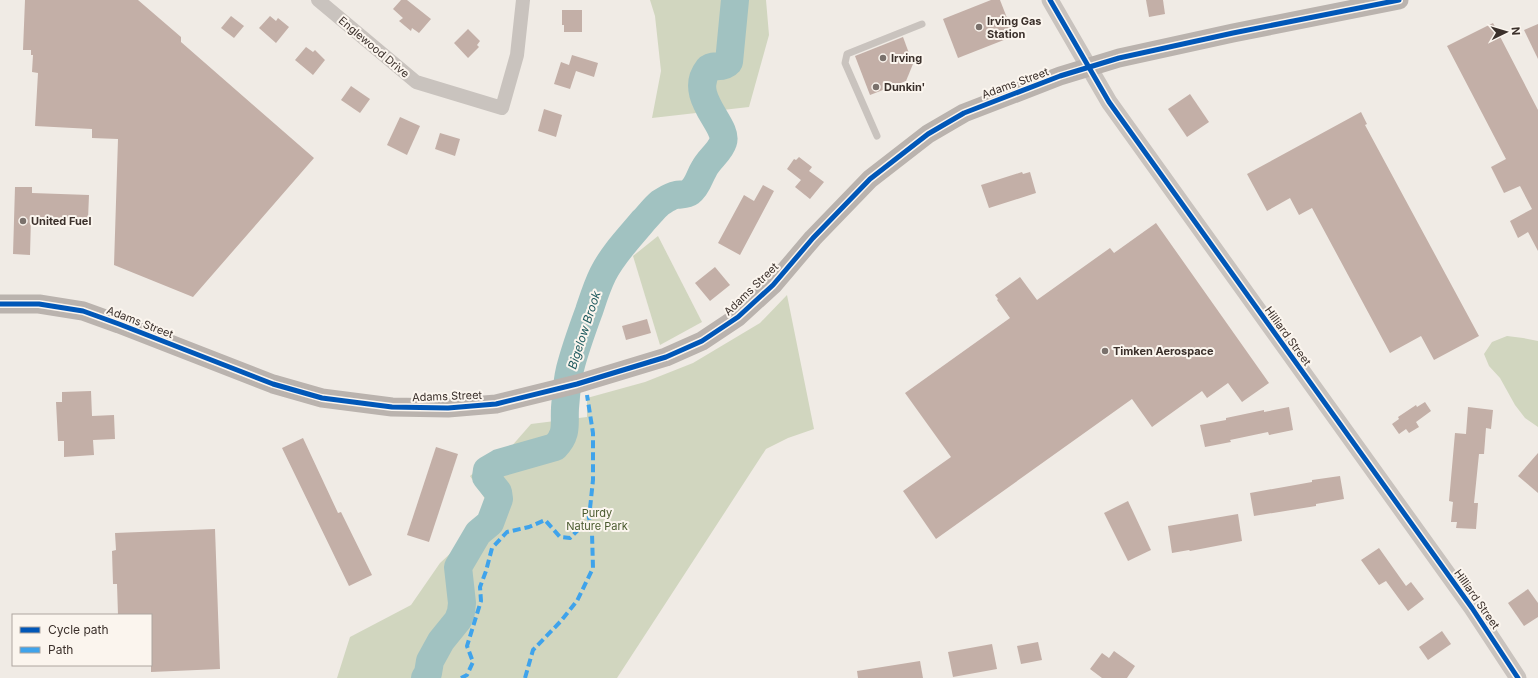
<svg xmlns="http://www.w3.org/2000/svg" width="1538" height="678" viewBox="0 0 1538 678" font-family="Inter,sans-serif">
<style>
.green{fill:#d1d6bf}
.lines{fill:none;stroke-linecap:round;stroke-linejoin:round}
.river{stroke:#a1c2c1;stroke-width:28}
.building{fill:#c3afa7}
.service{stroke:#c9c3be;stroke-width:7}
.minor{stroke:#c9c3be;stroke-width:14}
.tertiary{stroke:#c9c3be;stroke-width:17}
.secondary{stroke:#bab3ae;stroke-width:19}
.quiet{stroke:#3fa3eb;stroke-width:4;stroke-dasharray:8 4;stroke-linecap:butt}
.cycleway-casing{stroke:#fbf5ee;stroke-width:8}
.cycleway{stroke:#0057b8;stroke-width:5}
.poi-dot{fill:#7a716c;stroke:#fbf5ee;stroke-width:1.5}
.labels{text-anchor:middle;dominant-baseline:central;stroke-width:4;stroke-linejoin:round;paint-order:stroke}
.poi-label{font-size:11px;font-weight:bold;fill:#3b302b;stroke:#fbf5ee;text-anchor:start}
.street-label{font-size:11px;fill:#3b302b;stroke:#fbf5ee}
.park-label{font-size:11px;fill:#4a5a2e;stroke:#fbf5ee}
.water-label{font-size:12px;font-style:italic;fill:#1f5a5e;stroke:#fbf5ee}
</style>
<rect width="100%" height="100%" fill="#f0ebe5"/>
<g class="green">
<path d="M650 0H766L769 35 749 107 652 118 661 71 655 16Z"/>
<path d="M658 236 702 322 660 345 633 256Z"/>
<path d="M787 295 814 429 788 438 766 449 617 678H337L350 637 411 605 440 563 478 528 494 516 488 503 470 476 487 462 510 448 531 424 587 417V398L645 382 693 363 760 323Z"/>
<path d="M1507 336 1523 338 1538 341V427L1525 418 1515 405 1500 378 1489 366 1484 354 1492 342Z"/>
</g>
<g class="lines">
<path class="river" d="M425 678 428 673 430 661 441 641 458 620 461 612 462 603 458 567 478 533 490 523 499 499 498 492 486 477 487 470 499 463 555 447C568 434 564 424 565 408 566 395 567 381 570 369 575 349 582 330 589 311 593 299 597 286 603 274 613 254 629 238 643 221 649 215 654 208 660 203 665 200 670 196 676 195 681 194 686 195 690 192 698 186 699 177 704 169 709 159 720 152 723 142 729 126 687 96 708 69 713 63 722 70 729 62L735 0"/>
</g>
<g class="building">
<path d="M25 0H138L181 37V42L314 158 193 297 114 265 118 139 92 138V129L35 126 38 73 32 72 33 55H31V50H23Z"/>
<path d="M401 0H407L431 19 419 33 412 28 411 31 399 21 403 18 393 9Z"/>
<path d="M991 0H1000L1014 36 958 58 943 19Z"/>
<path d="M1146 0H1163L1165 14 1149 17Z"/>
<path d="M562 10H582V32H564V25H562Z"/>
<path d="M231 16 244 26 234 38 221 28Z"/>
<path d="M270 16 276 21 278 18 289 27 276 43 259 28Z"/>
<path d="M1493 23 1538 110V251L1528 232 1518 238 1510 221 1532 209 1520 186 1504 193 1491 167 1506 159 1447 46Z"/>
<path d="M1538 24V59L1524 30Z"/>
<path d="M468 29 480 41 477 45 479 47 468 58 454 43Z"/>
<path d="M903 37 913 64 906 81 870 95 855 56Z"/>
<path d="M306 47 313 52 315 50 325 60 313 75 295 60Z"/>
<path d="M572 55 598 63 594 77 576 71 570 89 554 84 561 62 569 65Z"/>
<path d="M351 86 370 99 360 113 341 100Z"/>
<path d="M1190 94 1209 122 1187 137 1168 109Z"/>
<path d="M544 109 562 115 556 137 538 131Z"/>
<path d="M1361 112 1367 124 1365 125 1479 336 1434 360 1421 336 1390 353 1312 208 1299 215 1290 198 1267 211 1247 174Z"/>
<path d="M400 117 420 126 407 155 387 145Z"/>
<path d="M440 133 460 139 455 156 435 149Z"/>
<path d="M799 157 812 167 809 171 824 182 810 199 795 187 801 180 787 169 794 159 796 160Z"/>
<path d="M1022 172 1023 174 1030 172 1036 193 989 208 981 185Z"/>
<path d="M763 185 774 191 740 255 718 243 744 195 754 201Z"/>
<path d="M15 187H32V193L89 195 88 219 31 217 30 255 13 254Z"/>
<path d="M1156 223 1269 383 1242 402 1228 383 1207 398 1202 391 1152 427 1132 399 936 539 903 491 951 457 905 393 1010 318 997 300 998 299 995 295 1020 277 1037 300 1110 248 1114 253Z"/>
<path d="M715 267 730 285 710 301 695 283Z"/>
<path d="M647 319 651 333 626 340 622 326Z"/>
<path d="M91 391 92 416 114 415 115 439 93 440 94 455 64 457V441H58L56 402H62V392Z"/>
<path d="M1425 402 1431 411 1416 422 1419 427 1409 433 1406 429 1399 434 1392 424 1399 419 1398 417 1416 405 1417 407Z"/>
<path d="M1289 407 1293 430 1269 435 1268 432 1230 440 1231 442 1205 447 1200 425 1226 420V418L1264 410V412Z"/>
<path d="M1468 407 1493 410 1491 429 1486 428 1484 454H1479L1474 503H1478L1476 529 1456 528 1457 522H1451L1453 502 1449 501 1455 433 1466 434Z"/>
<path d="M303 438 338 513 341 512 372 575 349 586 282 448Z"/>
<path d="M436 447 458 454 429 542 407 535Z"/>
<path d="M1538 453V493L1518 476Z"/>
<path d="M1340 476 1344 499 1316 504V506L1254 516 1250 493 1312 482V480Z"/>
<path d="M1128 501 1151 550 1128 561 1104 513Z"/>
<path d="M1238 514 1242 541 1190 551 1189 550 1172 553 1168 526Z"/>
<path d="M215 529 220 669 151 672V615H118L117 584H113L112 551 116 550 115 533Z"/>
<path d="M1379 548 1406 586 1411 582 1424 599 1408 611 1386 581 1379 585 1361 560Z"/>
<path d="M1528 589 1538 603V617L1524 626 1508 603Z"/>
<path d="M1442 631 1451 644 1428 660 1419 647Z"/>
<path d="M1038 642 1042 660 1021 664 1017 646Z"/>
<path d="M992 644 997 669 953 677 948 652Z"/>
<path d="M1114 651 1135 666 1127 678H1102L1090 669 1102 653 1109 658Z"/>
<path d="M920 661 923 678H858L857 671Z"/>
</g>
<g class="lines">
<path class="service" d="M877 136 845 63 847 54 922 24"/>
<path class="minor" d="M318 0 416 82 502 108 517 55 523 0"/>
<path class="tertiary" d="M1050 0 1109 102 1472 608 1518 678"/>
<path class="secondary" d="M0 304H39L83 311 119 324 273 384 322 398 392 407 448 408 496 404 577 384 666 357 702 341 738 317 773 285 813 238 870 179 928 134 964 113 1060 76 1119 58 1233 33 1399 0"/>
<g class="quiet">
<path d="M461 678 467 675 473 662 467 646 481 601 480 587 486 571 492 548 507 532 529 527 545 520 560 537 570 538 578 530 590 522"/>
<path d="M525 678 533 650 560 622 577 601 593 568 592 533 589 518 593 480V433L587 395"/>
</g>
<defs>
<g id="cycleway">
<path d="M1050 0 1109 102 1472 608 1518 678"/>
<path d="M0 304H39L83 311 119 324 273 384 322 398 392 407 448 408 496 404 577 384 666 357 702 341 738 317 773 285 813 238 870 179 928 134 964 113 1060 76 1119 58 1233 33 1399 0"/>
</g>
</defs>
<use href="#cycleway" class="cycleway-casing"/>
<use href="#cycleway" class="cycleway"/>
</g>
<g class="poi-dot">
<circle cx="979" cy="27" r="4"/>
<circle cx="883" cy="58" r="4"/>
<circle cx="876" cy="87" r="4"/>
<circle cx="23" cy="221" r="4"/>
<circle cx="1105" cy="351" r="4"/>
</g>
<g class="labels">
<g class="poi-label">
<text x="987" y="21">Irving Gas<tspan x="987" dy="13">Station</tspan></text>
<text x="891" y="58">Irving</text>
<text x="884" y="87">Dunkin'</text>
<text x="31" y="221">United Fuel</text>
<text x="1113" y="351">Timken Aerospace</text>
</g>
<g class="street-label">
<text transform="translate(374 47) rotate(40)">Englewood Drive</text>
<text transform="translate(1015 83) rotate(-20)">Adams Street</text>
<text transform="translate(751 289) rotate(-44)">Adams Street</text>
<text transform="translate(140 322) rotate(21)">Adams Street</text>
<text transform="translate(1288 336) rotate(54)">Hilliard Street</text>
<text transform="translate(447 396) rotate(-2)">Adams Street</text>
<text transform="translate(1477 599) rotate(55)">Hilliard Street</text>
</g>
<g class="park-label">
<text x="597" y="513">Purdy<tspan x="597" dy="13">Nature Park</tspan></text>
</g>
<g class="water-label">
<text transform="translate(584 330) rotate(-72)">Bigelow Brook</text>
</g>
</g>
<rect x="12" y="614" width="140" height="52" fill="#fbf5ee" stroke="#aea6a0"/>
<rect x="20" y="627" width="20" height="6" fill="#0057b8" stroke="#aea6a0"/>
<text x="48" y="634" font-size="12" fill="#3b302b">Cycle path</text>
<rect x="20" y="647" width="20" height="6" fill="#3fa3eb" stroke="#aea6a0"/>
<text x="48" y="654" font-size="12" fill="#3b302b">Path</text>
<g transform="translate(1506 32) rotate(85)" stroke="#fbf5ee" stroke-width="3" paint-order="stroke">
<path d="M0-3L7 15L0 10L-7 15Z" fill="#3b302b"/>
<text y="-6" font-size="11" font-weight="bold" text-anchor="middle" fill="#3b302b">N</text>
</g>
</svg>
